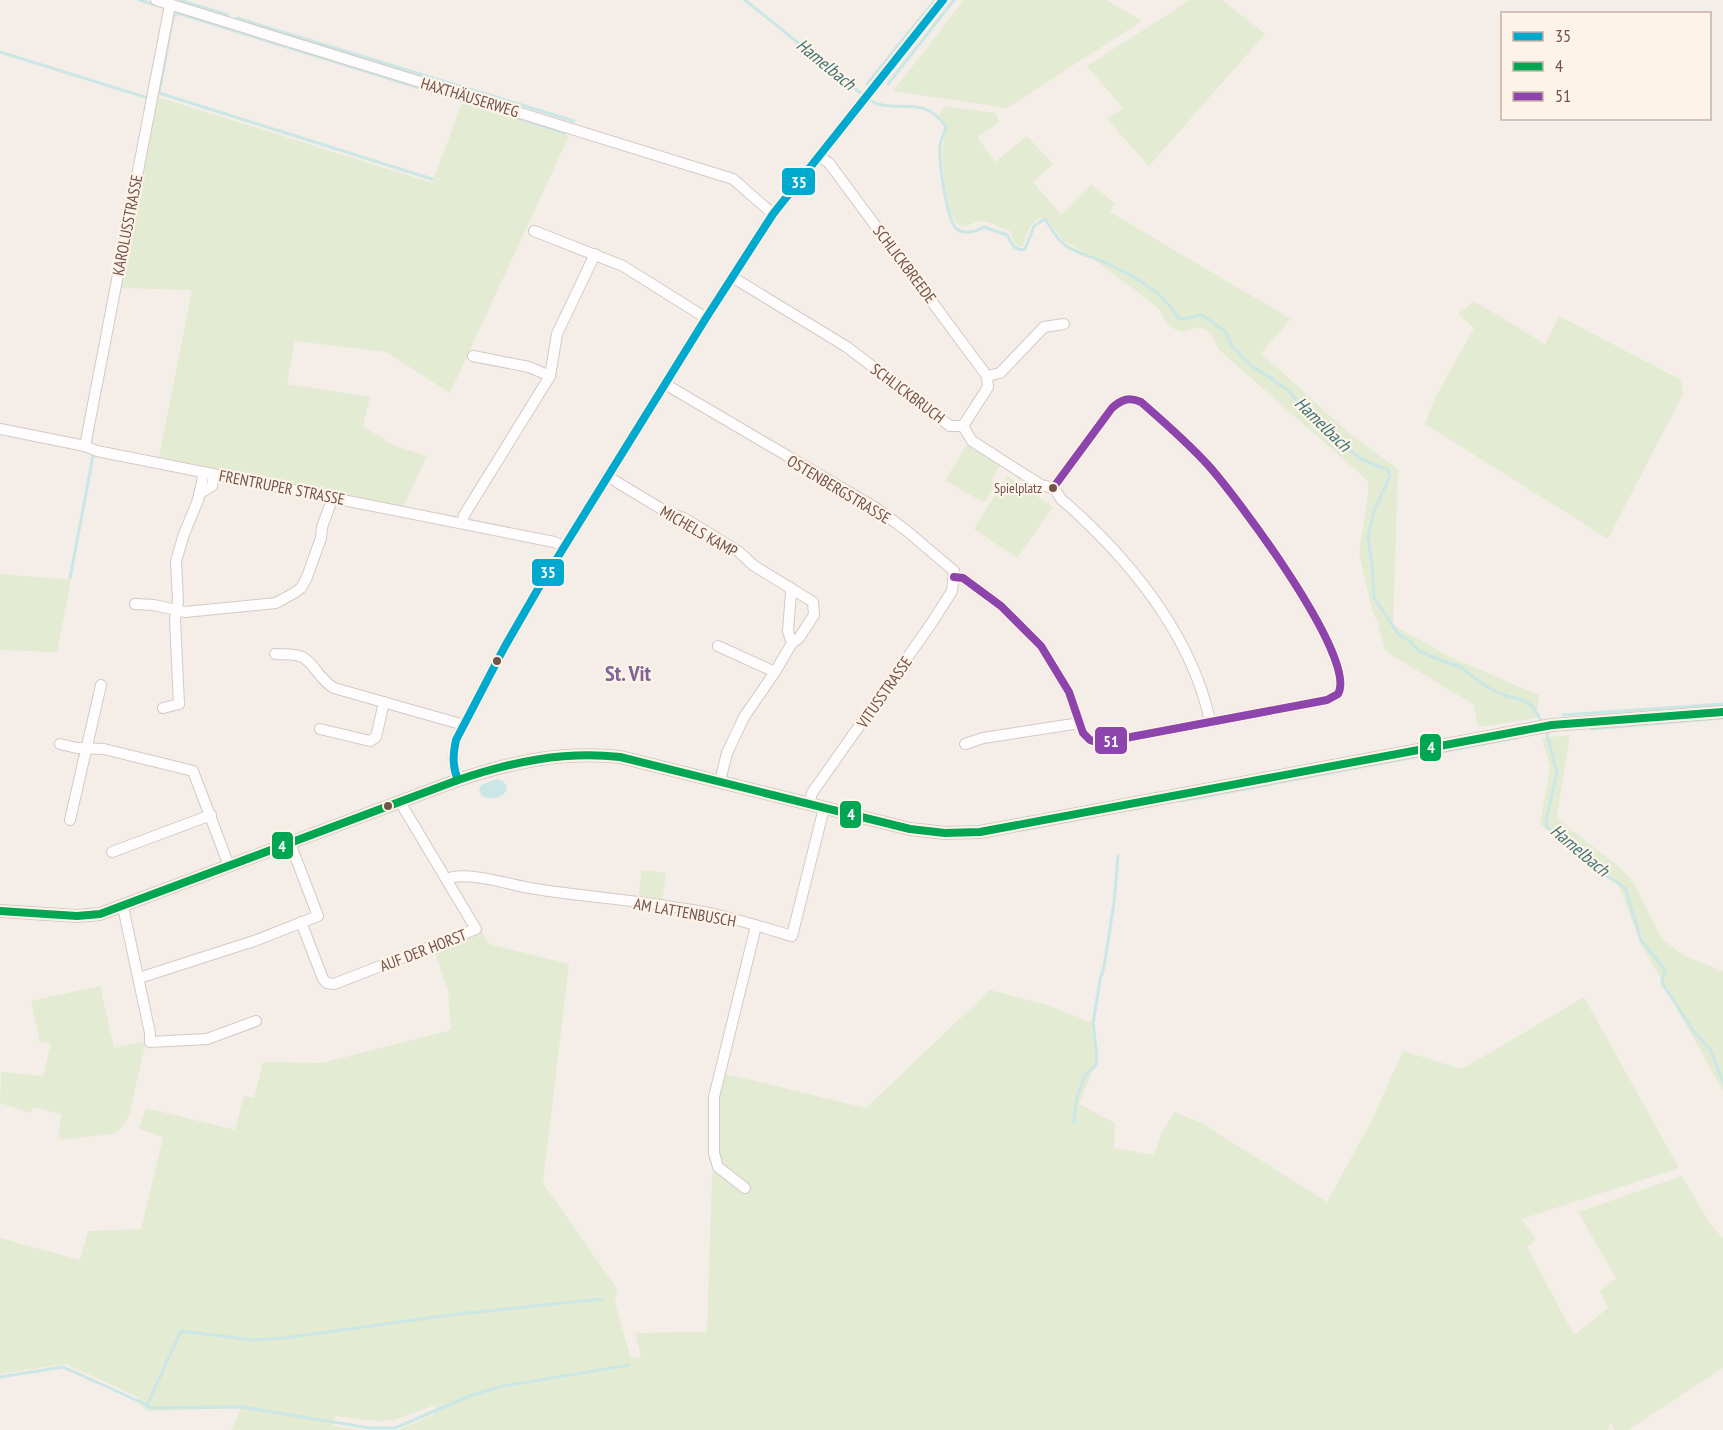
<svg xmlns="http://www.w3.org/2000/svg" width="1723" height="1430" viewBox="0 0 1723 1430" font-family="'PT Sans Narrow',sans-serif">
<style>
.green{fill:#e4ebd3}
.water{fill:#cae6e5}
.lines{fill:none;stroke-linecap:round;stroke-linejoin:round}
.stream{stroke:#cae6e5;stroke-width:3}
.minor-casing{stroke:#d4cac5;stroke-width:12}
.major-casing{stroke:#d4c9c5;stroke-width:14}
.minor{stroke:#fefcfc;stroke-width:10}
.major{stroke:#f1ebe4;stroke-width:12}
.bus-1-casing{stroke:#fef3e8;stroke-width:12}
.bus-2-casing{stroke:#fef3e8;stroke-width:12}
.bus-3-casing{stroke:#fef3e8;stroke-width:12}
.bus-1{stroke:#00a9ce;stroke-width:8}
.bus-2{stroke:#00a651;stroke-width:8}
.bus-3{stroke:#8e44ad;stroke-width:8}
.bus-dot{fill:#72534a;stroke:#fef3e8;stroke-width:2}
.labels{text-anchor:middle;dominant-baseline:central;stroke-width:4.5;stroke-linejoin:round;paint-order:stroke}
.bus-label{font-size:14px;fill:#72534a;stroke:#fef3e8;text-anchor:end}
.street-label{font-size:16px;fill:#72534a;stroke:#fef3e8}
.water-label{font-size:18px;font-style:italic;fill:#3e7577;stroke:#fef3e8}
.district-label{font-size:22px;font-weight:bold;fill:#7f6595;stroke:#fef3e8}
.line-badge{stroke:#fef3e8;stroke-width:2}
.badge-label{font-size:16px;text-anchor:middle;font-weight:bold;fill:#fff}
</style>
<rect width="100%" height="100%" fill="#f5eee8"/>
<g class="green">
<path d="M964 0H1107L1142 21 1007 108 893 91Z"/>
<path d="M1190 0H1222L1265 34 1149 166 1107 119 1123 108 1087 66Z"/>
<path d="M155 96 432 183 462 103 569 136 450 393 386 352 295 341 287 384 370 397 363 426 393 445 427 456 403 507 159 457 192 290 120 288Z"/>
<path d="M944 106 996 113 999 122 977 137 995 162 1027 136 1053 164 1033 182 1061 214 1091 184 1115 204 1110 212 1291 319 1261 353 1349 433 1398 469 1393 625 1450 657 1539 695 1537 718 1478 727 1473 704 1385 651 1377 620 1372 610 1359 553 1368 495V481L1218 349 1212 334 1200 327 1181 332 1168 326 1159 309 1127 284 1082 251 1064 241 1045 217C1031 219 1027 233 1023 246L1020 247 1015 244 1010 231C1002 228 988 220 979 221 973 222 968 228 961 226 945 220 942 163 943 147 943 141 945 134 947 128L939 115Z"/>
<path d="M1474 301 1545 344 1559 316 1681 380 1683 394 1608 539 1425 424 1434 400 1474 328 1458 314Z"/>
<path d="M967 445 1000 466 991 480 996 483 984 503 945 480Z"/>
<path d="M1007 476 1053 507 1017 558 974 529Z"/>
<path d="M0 574 71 580 57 652 0 650Z"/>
<path d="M1570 735 1557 815 1561 822 1621 868 1635 885 1662 939 1685 956 1723 971V1091L1640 942 1618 883 1540 824 1550 767 1542 738Z"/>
<path d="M642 870 666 873 662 902 638 899Z"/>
<path d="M481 931 489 944 569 964 543 1183 617 1289 615 1303 631 1359 641 1357 635 1333 707 1332 712 1176 717 1153 718 1096 722 1073 866 1108 990 990 1047 1005 1091 1022 1095 1055 1094 1067 1079 1104 1115 1123 1114 1148 1154 1155 1163 1130 1174 1112 1200 1122 1327 1202 1371 1122 1403 1051 1462 1069 1584 997 1679 1168 1522 1219 1536 1240 1527 1247 1574 1335 1608 1308 1600 1291 1616 1278 1578 1212 1682 1176 1710 1224 1723 1238V1368L1628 1430H1615L1610 1423 1608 1430H398L435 1414V1405L394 1420 376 1421 335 1416 333 1426 360 1430H231L241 1408 147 1411 138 1403 140 1398 66 1364 0 1374V1238L80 1260 88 1231 141 1229 163 1137 139 1129 146 1108 235 1130 244 1096 254 1098 263 1062 322 1063 451 1030 448 991 434 950Z"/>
<path d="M100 986 114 1048 146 1041 129 1116 119 1130 113 1134 60 1140 59 1131 61 1114 33 1107 31 1113 0 1103 1 1072 43 1076 51 1043 40 1042 31 1001Z"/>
</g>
<path class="water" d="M497 779C504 781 506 783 507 790 501 799 492 800 482 796L479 790 481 785Z"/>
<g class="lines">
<g class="stream">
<path d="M139 0 156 5"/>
<path d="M180 0 228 15"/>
<path d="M745 0 863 95"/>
<path d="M237 18 574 121"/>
<path d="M0 52 148 98"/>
<path d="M867 84 935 0"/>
<path d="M888 84 954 0"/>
<path d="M868 99C894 117 922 91 946 127 944 133 941 139 940 145 939 160 946 220 957 229 964 235 978 231 984 227L1007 235 1014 247 1021 250 1025 249 1034 226 1045 219C1051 227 1056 239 1065 245 1077 254 1091 256 1104 262 1130 274 1164 291 1178 318L1185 319 1202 315 1225 331 1232 346 1248 363 1288 390 1307 412 1344 446 1361 459 1388 470 1390 476 1374 511 1368 538 1372 564 1374 598 1399 635 1410 641 1419 651 1445 662 1459 666 1487 687 1504 695 1526 701 1533 707 1543 724"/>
<path d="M432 179 159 93 173 17 177 13 565 133"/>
<path d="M70 578 93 456"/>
<path d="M1563 715 1723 704"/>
<path d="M1591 729 1723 718"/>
<path d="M1546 730 1557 773 1547 816 1546 825 1553 833 1597 865 1604 874 1625 888 1641 940 1665 970 1662 983 1694 1032 1710 1049 1723 1082"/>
<path d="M1181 801 1516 738"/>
<path d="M1075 1122 1074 1121 1077 1097 1084 1077 1096 1065 1097 1056 1093 1023 1100 980 1104 967 1114 903 1118 856"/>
<path d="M0 1377 63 1367 143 1403 150 1408 243 1407 369 1428H395L472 1395 503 1386 629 1365"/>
<path d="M147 1405 181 1331 253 1340 284 1338 457 1314 602 1299"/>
</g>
<defs>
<g id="minor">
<path d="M156 0 733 179 773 214"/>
<path d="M819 156 829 163 987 376 988 387 963 426"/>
<path d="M534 231 623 266 706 318"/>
<path d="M732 277 847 347 950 426H963"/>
<path d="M473 356 529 367 550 376"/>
<path d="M987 376 1000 373 1044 327 1064 324"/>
<path d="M665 384 876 508 907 531 954 571 952 591 931 624 812 793 809 804"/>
<path d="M963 426 972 441 1041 485C1045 486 1051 487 1054 489 1057 491 1059 497 1062 500 1068 505 1074 510 1079 515 1138 570 1193 641 1210 721"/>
<path d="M0 429 85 446 97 451 554 542 564 546"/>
<path d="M85 446 170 5"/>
<path d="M607 476 668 513 684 518 738 551 753 565 813 602 814 615 799 638 792 643 775 672 744 717 727 753 720 781"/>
<path d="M199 494 212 486 214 474"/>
<path d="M462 523 464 515 550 376 557 334 595 254"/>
<path d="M954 577 963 578 1001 606 1041 646 1069 692 1083 733 1090 740 1099 743 1327 700 1338 694C1359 659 1235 495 1208 465 1188 443 1164 422 1141 402 1129 397 1122 399 1112 408L1053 488"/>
<path d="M790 587 791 593 788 631 792 643"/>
<path d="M135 604 154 605 185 612 276 603 294 593 301 588 307 577 321 538 322 527 333 497"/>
<path d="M718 646 775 672"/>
<path d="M275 654C284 655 296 653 304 658 315 665 319 679 334 688L464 725"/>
<path d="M163 708 179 704 175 620 178 601 176 561 184 534 198 500 204 472"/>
<path d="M320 729 370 741 376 737 384 702"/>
<path d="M60 744 77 748 104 749 193 771 229 866"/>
<path d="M965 744 983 738 1080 723"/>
<path d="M458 780C452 766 453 754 456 740L504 648 538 589 706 318 773 214 943 0"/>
<path d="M70 820 101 685"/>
<path d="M112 852 211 815"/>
<path d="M446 879C469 870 512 886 536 889 586 897 636 900 686 909 722 914 758 926 792 936L824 808"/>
<path d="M123 907 150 1033V1042L207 1039 256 1021"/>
<path d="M301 922 323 979 327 983 334 984 476 929 400 802"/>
<path d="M139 978 254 941 318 916 290 843"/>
<path d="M745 1188 718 1167 714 1153V1097L756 926"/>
</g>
<path id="major" d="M0 911 77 916 100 914 458 780C511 762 563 751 620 757L910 829 945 833 980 832 1552 725 1723 712"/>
</defs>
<use href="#minor" class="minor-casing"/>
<use href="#major" class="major-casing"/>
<use href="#minor" class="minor"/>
<use href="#major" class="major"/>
<defs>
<path id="bus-1" d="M458 780C452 766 453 754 456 740L504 648 538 589 706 318 773 214 943 0"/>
<path id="bus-2" d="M0 911 77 916 100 914 458 780C511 762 563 751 620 757L910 829 945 833 980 832 1552 725 1723 712"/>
<path id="bus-3" d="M954 577 963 578 1001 606 1041 646 1069 692 1083 733 1090 740 1099 743 1327 700 1338 694C1359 659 1235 495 1208 465 1188 443 1164 422 1141 402 1129 397 1122 399 1112 408L1053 488"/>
</defs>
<use href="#bus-1" class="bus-1-casing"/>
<use href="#bus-2" class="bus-2-casing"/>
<use href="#bus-3" class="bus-3-casing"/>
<use href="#bus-1" class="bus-1"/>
<use href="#bus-2" class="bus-2"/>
<use href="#bus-3" class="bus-3"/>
</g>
<g class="bus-dot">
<circle cx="1053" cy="488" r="5"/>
<circle cx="497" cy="661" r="5"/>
<circle cx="388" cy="806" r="5"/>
</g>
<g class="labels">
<g class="bus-label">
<text x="1042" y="488">Spielplatz</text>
</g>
<g class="street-label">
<text transform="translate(470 97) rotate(17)">HAXTHÄUSERWEG</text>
<text transform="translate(127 225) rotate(-79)">KAROLUSSTRASSE</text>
<text transform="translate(905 264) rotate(53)">SCHLICKBREEDE</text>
<text transform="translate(908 393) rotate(37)">SCHLICKBRUCH</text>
<text transform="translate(282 487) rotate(11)">FRENTRUPER STRASSE</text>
<text transform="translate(839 489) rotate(31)">OSTENBERGSTRASSE</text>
<text transform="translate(699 531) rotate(30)">MICHELS KAMP</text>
<text transform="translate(884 692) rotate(-55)">VITUSSTRASSE</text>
<text transform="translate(685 912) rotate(10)">AM LATTENBUSCH</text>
<text transform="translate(423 950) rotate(-21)">AUF DER HORST</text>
</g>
<g class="water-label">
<text transform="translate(826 64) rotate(39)">Hamelbach</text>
<text transform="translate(1323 424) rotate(44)">Hamelbach</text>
<text transform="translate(1580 850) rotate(40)">Hamelbach</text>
</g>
<g class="district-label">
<text x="628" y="673">St. Vit</text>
</g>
</g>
<g class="line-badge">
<rect x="781" y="167" width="35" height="29" rx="6" fill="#00a9ce"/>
<rect x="531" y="558" width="34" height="29" rx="6" fill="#00a9ce"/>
<rect x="1094" y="726" width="34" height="29" rx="6" fill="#8e44ad"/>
<rect x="1419" y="733" width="23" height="29" rx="6" fill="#00a651"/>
<rect x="839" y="800" width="23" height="29" rx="6" fill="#00a651"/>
<rect x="271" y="831" width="23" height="29" rx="6" fill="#00a651"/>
</g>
<g class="badge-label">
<text x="799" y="188">35</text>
<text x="548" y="578">35</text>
<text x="1111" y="747">51</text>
<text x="1431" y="753">4</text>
<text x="851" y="820">4</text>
<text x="282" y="852">4</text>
</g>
<rect x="1501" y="12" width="210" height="108" fill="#fef3e8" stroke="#c6b3a9" stroke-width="1.5"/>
<rect x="1513" y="32" width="30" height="9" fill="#00a9ce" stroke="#c6b3a9" stroke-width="1.5"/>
<text x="1555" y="42" font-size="18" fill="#72534a">35</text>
<rect x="1513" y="62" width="30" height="9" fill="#00a651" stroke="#c6b3a9" stroke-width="1.5"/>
<text x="1555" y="72" font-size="18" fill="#72534a">4</text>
<rect x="1513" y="92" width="30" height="9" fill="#8e44ad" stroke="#c6b3a9" stroke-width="1.5"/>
<text x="1555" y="102" font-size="18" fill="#72534a">51</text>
</svg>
